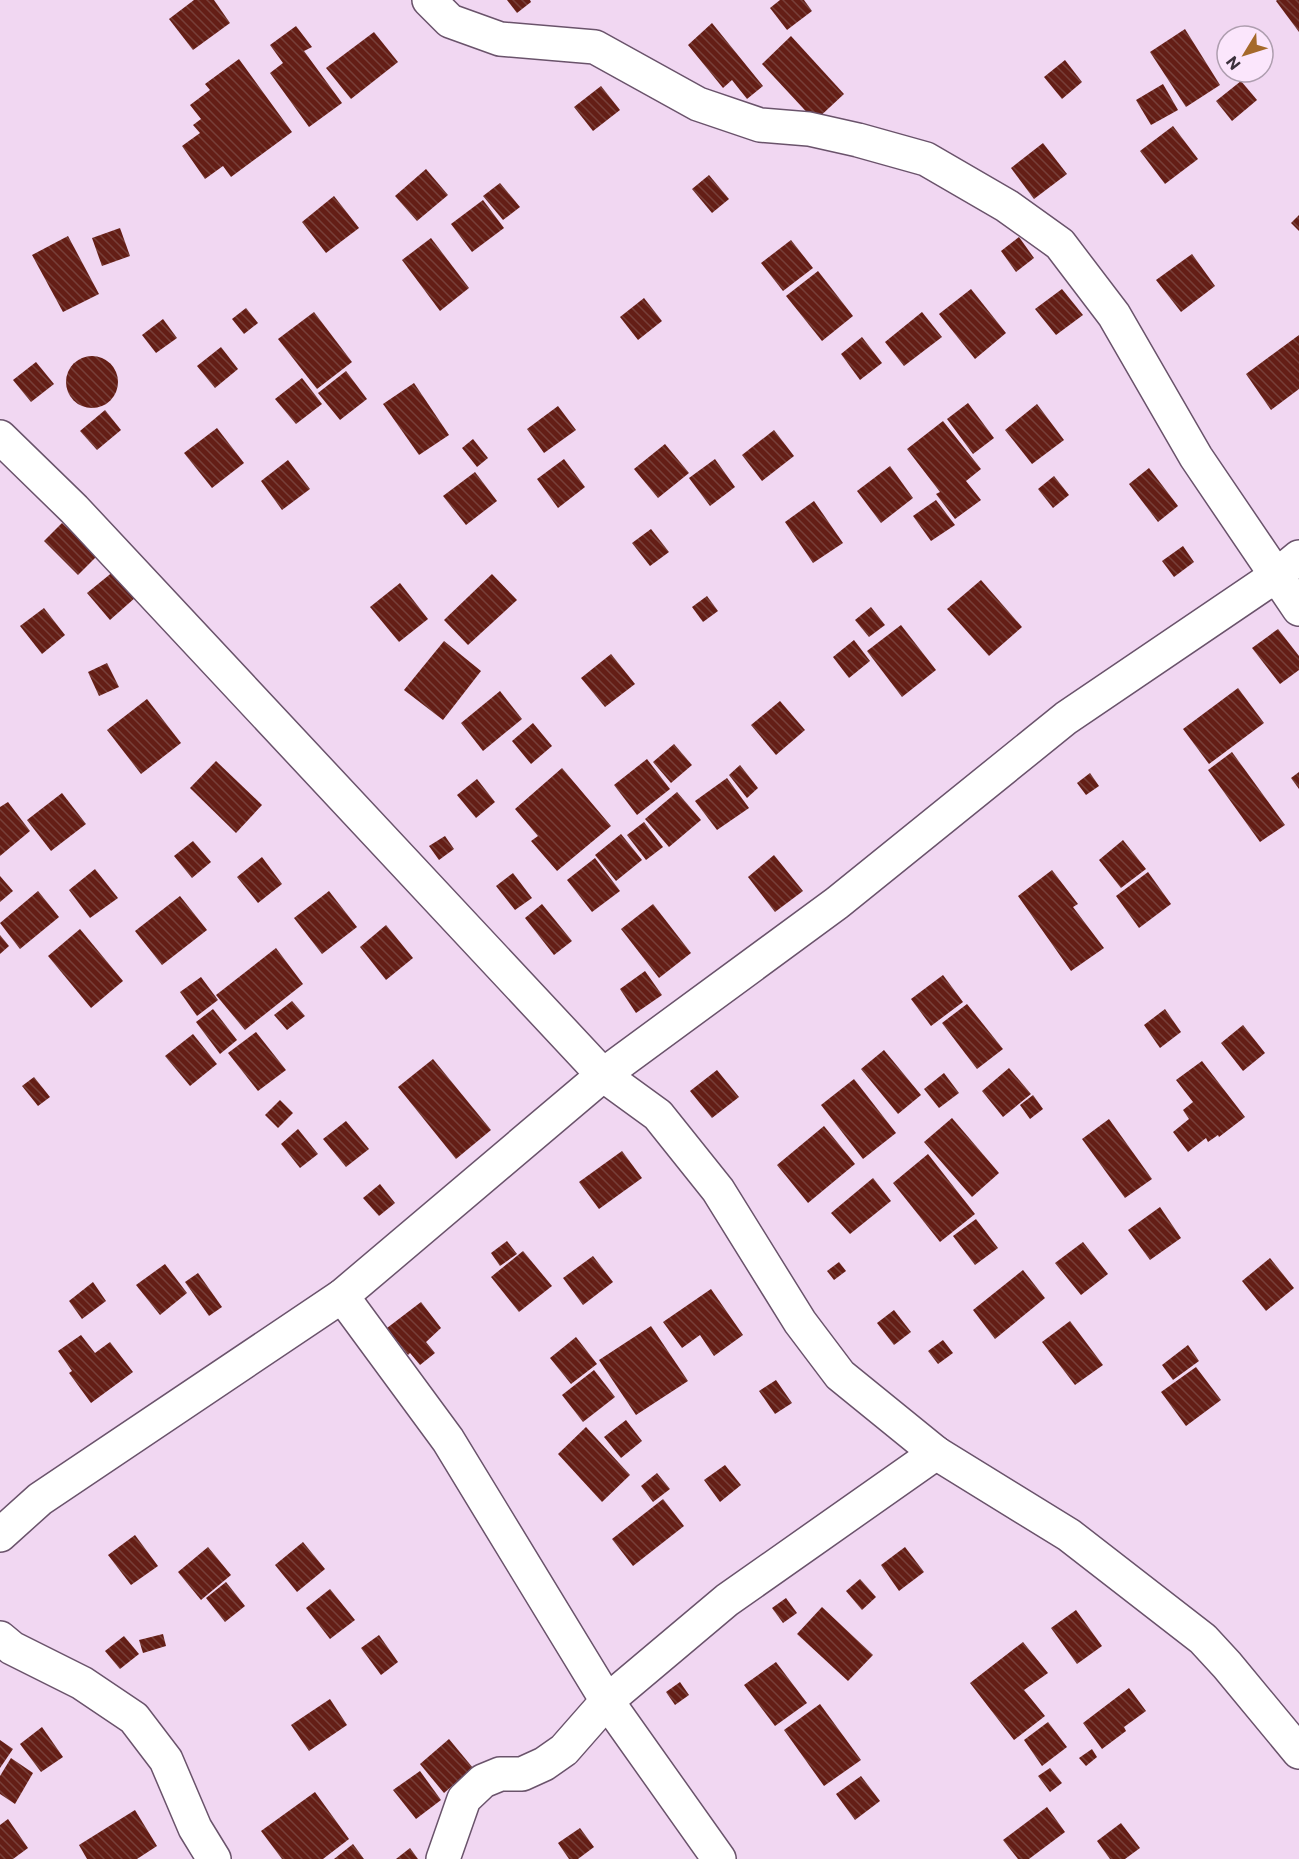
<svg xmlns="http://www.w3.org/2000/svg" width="1299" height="1859" viewBox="0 0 1299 1859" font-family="Commissioner,sans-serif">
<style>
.building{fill:url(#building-back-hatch)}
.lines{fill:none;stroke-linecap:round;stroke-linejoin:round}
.minor-casing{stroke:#6a536b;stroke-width:36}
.minor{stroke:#fff;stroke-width:33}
</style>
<defs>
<pattern id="building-back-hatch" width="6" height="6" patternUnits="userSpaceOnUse" patternTransform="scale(1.5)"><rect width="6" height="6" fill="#641e16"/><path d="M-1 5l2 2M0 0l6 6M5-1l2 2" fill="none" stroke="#773f39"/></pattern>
</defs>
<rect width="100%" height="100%" fill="#f1d7f2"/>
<g class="building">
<path d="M194 0H214L230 23 193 50 169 19Z"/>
<path d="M507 0H530L531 2 517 13Z"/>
<path d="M780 0H804L812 11 787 30 770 8Z"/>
<path d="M1277 0H1299V32L1276 1Z"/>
<path d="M712 23 763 86 747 99 732 80 723 88 688 45Z"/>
<path d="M296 26 312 47 304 51 342 103 309 127 270 73 283 63 270 45Z"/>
<path d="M1185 29 1220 85 1186 107 1150 52Z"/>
<path d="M374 32 398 62 351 99 326 68Z"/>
<path d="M791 36 844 94 815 121 762 64Z"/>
<path d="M239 59 292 132 231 177 223 166 205 179 182 146 200 133 193 125 201 119 190 105 210 90 205 84Z"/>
<path d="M1065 60 1082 82 1062 99 1044 77Z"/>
<path d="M1241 81 1257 100 1232 121 1216 101Z"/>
<path d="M1163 84 1178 110 1151 125 1136 100Z"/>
<path d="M601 86 620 110 593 131 574 107Z"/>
<path d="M1173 126 1198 159 1165 184 1140 151Z"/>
<path d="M1043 143 1067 174 1034 199 1011 168Z"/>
<path d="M426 169 448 195 417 221 395 196Z"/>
<path d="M709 175 729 199 712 213 692 189Z"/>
<path d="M500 183 520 207 503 220 483 196Z"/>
<path d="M334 196 359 228 326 253 302 222Z"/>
<path d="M483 200 504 228 472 252 451 224Z"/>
<path d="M1299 215V231L1291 223Z"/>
<path d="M120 228 130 256 102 266 92 238Z"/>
<path d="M68 236 99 294 63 312 32 255Z"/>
<path d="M1019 237 1034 258 1016 272 1001 251Z"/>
<path d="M431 238 469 288 440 311 402 260Z"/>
<path d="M791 240 813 268 783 291 761 263Z"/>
<path d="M1192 254 1215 286 1181 312 1156 280Z"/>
<path d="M818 271 853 316 822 341 786 296Z"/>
<path d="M971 289 1006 333 975 359 939 314Z"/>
<path d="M1062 289 1083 315 1056 335 1035 309Z"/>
<path d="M644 298 662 321 638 340 620 317Z"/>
<path d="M246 308 258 323 244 334 232 319Z"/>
<path d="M314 312 352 362 317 389 278 339Z"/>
<path d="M922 312 942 337 904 366 885 342Z"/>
<path d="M163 319 177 338 156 353 142 335Z"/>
<path d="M1299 335V389L1271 410 1246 374Z"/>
<path d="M862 337 882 363 860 380 841 354Z"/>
<path d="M221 347 238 369 215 388 197 366Z"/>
<circle cx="92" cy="382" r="26"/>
<path d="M36 362 54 384 31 402 13 380Z"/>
<path d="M346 371 367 399 340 420 318 393Z"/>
<path d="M302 378 322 404 296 424 275 399Z"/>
<path d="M414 383 449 435 419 455 383 404Z"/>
<path d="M968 403 994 438 973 454 947 419Z"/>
<path d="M1037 404 1064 440 1032 464 1005 430Z"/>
<path d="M558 406 576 430 544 453 527 429Z"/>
<path d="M105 410 121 430 97 450 80 431Z"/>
<path d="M943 421 981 469 966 481 981 500 955 519 936 494 940 492 907 449Z"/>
<path d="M217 428 244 463 212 488 184 453Z"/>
<path d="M774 430 794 456 762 481 742 455Z"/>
<path d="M473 439 488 458 477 467 462 448Z"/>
<path d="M665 444 689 473 658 498 634 469Z"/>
<path d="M564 459 585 487 558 508 537 479Z"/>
<path d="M715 459 735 487 710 506 689 478Z"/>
<path d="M288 460 310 489 282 510 261 481Z"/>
<path d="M890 466 913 498 881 523 857 491Z"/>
<path d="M1149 468 1178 506 1158 522 1129 484Z"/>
<path d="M475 472 497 501 466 525 443 496Z"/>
<path d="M1054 476 1069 495 1053 508 1038 489Z"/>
<path d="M936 500 955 525 931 541 913 516Z"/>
<path d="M814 501 843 543 813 563 785 522Z"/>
<path d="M62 523 97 556 78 575 44 541Z"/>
<path d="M651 529 669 552 650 566 632 543Z"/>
<path d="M1183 546 1194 562 1174 577 1162 561Z"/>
<path d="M114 571 136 597 110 620 87 593Z"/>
<path d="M492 574 517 600 468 645 444 620Z"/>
<path d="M981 580 1022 627 989 656 947 609Z"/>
<path d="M400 583 428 619 399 642 370 607Z"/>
<path d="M707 596 718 611 703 622 692 607Z"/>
<path d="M871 607 885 625 869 637 855 620Z"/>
<path d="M44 608 65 635 42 654 20 626Z"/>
<path d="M901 625 936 670 902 697 867 651Z"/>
<path d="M1278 629 1299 656V670L1280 684 1252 648Z"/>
<path d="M854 640 870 661 849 678 833 657Z"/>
<path d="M444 641 481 671 443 720 404 690Z"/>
<path d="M611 654 635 684 605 707 581 678Z"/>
<path d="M107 663 119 687 99 696 88 672Z"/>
<path d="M1238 688 1264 723 1209 764 1183 729Z"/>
<path d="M500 691 522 719 483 751 461 723Z"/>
<path d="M147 699 181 743 141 774 107 730Z"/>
<path d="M780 701 805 730 776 755 751 725Z"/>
<path d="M533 723 552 746 531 764 512 741Z"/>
<path d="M674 744 692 765 671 783 653 762Z"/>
<path d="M1232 752 1285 825 1260 842 1208 770Z"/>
<path d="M647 759 670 789 637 815 614 785Z"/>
<path d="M216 761 262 805 236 833 190 788Z"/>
<path d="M740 765 758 788 747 798 729 775Z"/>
<path d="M562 768 611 826 557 871 531 841 538 836 515 809Z"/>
<path d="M1299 772V789L1291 778Z"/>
<path d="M1090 773 1099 786 1086 795 1077 783Z"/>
<path d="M727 778 749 808 717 830 695 801Z"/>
<path d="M477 779 495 802 476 818 457 795Z"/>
<path d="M677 792 701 820 669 847 645 819Z"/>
<path d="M62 793 86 824 51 851 27 820Z"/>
<path d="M8 802 30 831 0 856V807Z"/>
<path d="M644 822 663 847 646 860 627 835Z"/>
<path d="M621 834 642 860 616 881 595 855Z"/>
<path d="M445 836 454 849 439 860 429 846Z"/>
<path d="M1123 840 1146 869 1121 888 1099 860Z"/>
<path d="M193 841 211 862 192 878 174 856Z"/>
<path d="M774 855 803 891 775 912 748 877Z"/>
<path d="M262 857 282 884 258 903 237 877Z"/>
<path d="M595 858 620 891 592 912 567 880Z"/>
<path d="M95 869 118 898 90 918 69 890Z"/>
<path d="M1052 870 1078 904 1073 907 1104 948 1071 971 1018 896Z"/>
<path d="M1148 872 1171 904 1139 928 1116 896Z"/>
<path d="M513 873 532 898 515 910 496 886Z"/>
<path d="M0 876 13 891 0 902Z"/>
<path d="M38 891 59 917 20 949 0 923Z"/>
<path d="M329 891 357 927 322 954 294 918Z"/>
<path d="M180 896 207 930 162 965 135 931Z"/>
<path d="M542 904 572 941 554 955 525 918Z"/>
<path d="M653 904 691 953 659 978 621 929Z"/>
<path d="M386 925 413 958 386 980 360 947Z"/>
<path d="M80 929 123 981 91 1008 48 956Z"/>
<path d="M0 935 9 946 0 954Z"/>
<path d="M276 948 303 984 245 1030 216 995Z"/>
<path d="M645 971 662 995 636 1013 620 989Z"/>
<path d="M943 975 963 1002 931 1026 911 999Z"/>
<path d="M201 977 218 1000 197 1016 180 992Z"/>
<path d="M292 1001 305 1016 287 1030 274 1015Z"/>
<path d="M967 1004 1003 1049 977 1069 942 1023Z"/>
<path d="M213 1009 237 1040 220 1054 196 1022Z"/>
<path d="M1165 1009 1181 1032 1160 1048 1144 1025Z"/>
<path d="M1243 1025 1265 1053 1243 1071 1221 1043Z"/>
<path d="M256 1032 286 1070 258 1091 228 1053Z"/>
<path d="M193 1034 217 1064 190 1086 165 1056Z"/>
<path d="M884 1050 921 1095 898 1114 861 1069Z"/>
<path d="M433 1059 491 1130 456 1159 398 1087Z"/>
<path d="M1202 1061 1245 1117 1219 1137 1218 1135 1208 1142 1206 1138 1188 1152 1173 1132 1189 1119 1183 1110 1193 1102 1176 1080Z"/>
<path d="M1009 1068 1031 1094 1003 1117 982 1091Z"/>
<path d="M717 1070 739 1097 712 1118 690 1091Z"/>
<path d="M944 1073 959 1093 939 1108 924 1089Z"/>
<path d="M34 1077 50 1097 38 1106 22 1086Z"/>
<path d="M854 1079 896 1133 863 1159 821 1105Z"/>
<path d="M1033 1095 1043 1109 1030 1119 1020 1105Z"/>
<path d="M280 1100 293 1113 278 1128 265 1115Z"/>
<path d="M952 1118 999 1173 972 1197 924 1142Z"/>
<path d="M1109 1119 1152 1179 1125 1198 1082 1139Z"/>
<path d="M346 1121 369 1149 346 1167 323 1139Z"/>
<path d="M824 1126 855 1164 808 1203 777 1165Z"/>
<path d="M298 1129 318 1154 300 1168 281 1144Z"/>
<path d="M622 1151 642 1178 599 1209 579 1182Z"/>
<path d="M928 1154 975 1214 940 1242 893 1183Z"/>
<path d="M873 1178 891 1201 850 1234 831 1213Z"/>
<path d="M380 1184 395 1203 379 1216 363 1198Z"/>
<path d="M1160 1207 1181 1238 1150 1260 1128 1230Z"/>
<path d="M976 1219 998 1248 975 1265 953 1236Z"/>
<path d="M507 1241 517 1254 500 1266 491 1253Z"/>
<path d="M1083 1242 1108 1274 1081 1295 1055 1263Z"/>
<path d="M523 1251 552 1286 519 1312 491 1277Z"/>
<path d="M593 1256 613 1282 583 1305 563 1278Z"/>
<path d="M1270 1258 1294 1288 1266 1311 1242 1281Z"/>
<path d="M839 1262 846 1271 834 1280 827 1271Z"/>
<path d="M165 1264 187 1293 160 1315 136 1285Z"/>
<path d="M1023 1270 1045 1298 995 1339 973 1310Z"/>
<path d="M198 1273 222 1307 209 1316 185 1282Z"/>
<path d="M93 1282 106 1301 82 1319 69 1301Z"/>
<path d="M711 1289 743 1335 714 1356 700 1335 682 1348 663 1322Z"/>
<path d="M421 1302 441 1328 426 1342 435 1353 420 1365 410 1353 408 1355 387 1328Z"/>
<path d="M894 1310 911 1332 894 1345 877 1323Z"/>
<path d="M1070 1321 1103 1365 1075 1385 1042 1342Z"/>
<path d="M651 1326 688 1381 636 1415 599 1360Z"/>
<path d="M81 1335 95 1353 110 1342 133 1372 91 1403 69 1373 72 1371 58 1351Z"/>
<path d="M576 1337 597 1364 571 1384 550 1358Z"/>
<path d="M943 1340 953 1353 938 1364 928 1351Z"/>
<path d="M1188 1345 1199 1361 1173 1380 1162 1365Z"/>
<path d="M1196 1367 1221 1400 1186 1426 1161 1392Z"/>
<path d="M594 1370 615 1397 583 1422 562 1395Z"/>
<path d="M776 1380 792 1403 775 1414 759 1391Z"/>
<path d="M626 1420 642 1441 621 1458 604 1437Z"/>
<path d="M586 1427 630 1475 602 1502 558 1454Z"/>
<path d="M725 1465 741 1485 720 1502 704 1480Z"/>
<path d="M657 1473 670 1489 653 1502 641 1486Z"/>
<path d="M663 1499 684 1526 633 1566 612 1539Z"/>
<path d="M135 1535 158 1566 131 1585 108 1555Z"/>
<path d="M303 1542 325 1569 297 1592 275 1565Z"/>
<path d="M208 1547 231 1575 201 1600 178 1572Z"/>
<path d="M905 1547 924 1572 899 1591 881 1565Z"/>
<path d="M860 1579 876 1597 862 1610 846 1591Z"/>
<path d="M226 1582 245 1606 225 1622 206 1598Z"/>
<path d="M330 1589 355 1620 330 1639 306 1608Z"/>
<path d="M786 1598 797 1613 783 1623 772 1608Z"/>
<path d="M822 1607 873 1655 848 1681 797 1634Z"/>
<path d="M1076 1610 1102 1646 1077 1664 1051 1628Z"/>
<path d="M163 1634 166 1646 143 1653 139 1640Z"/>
<path d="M379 1635 398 1662 381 1675 361 1648Z"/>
<path d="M124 1636 139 1654 120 1669 105 1651Z"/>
<path d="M1023 1642 1048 1673 1024 1690 1045 1716 1014 1740 970 1683Z"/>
<path d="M776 1662 807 1703 775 1726 744 1685Z"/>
<path d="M680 1682 689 1695 675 1705 666 1692Z"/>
<path d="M1129 1688 1146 1711 1124 1727 1126 1731 1102 1749 1083 1723Z"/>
<path d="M330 1699 347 1725 309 1751 291 1725Z"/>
<path d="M820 1704 861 1760 824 1786 784 1730Z"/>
<path d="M1048 1722 1067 1747 1042 1766 1024 1740Z"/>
<path d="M42 1727 63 1757 41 1772 20 1744Z"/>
<path d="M449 1739 473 1768 444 1793 420 1764Z"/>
<path d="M0 1740 13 1749 0 1768Z"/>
<path d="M1092 1749 1097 1757 1086 1766 1079 1758Z"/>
<path d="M11 1758 33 1773 15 1804 0 1794V1776Z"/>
<path d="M1050 1768 1062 1783 1050 1792 1038 1776Z"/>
<path d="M420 1771 441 1800 416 1819 393 1790Z"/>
<path d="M861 1776 880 1801 855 1820 836 1794Z"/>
<path d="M315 1792 349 1839 323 1859H282L261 1831Z"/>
<path d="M1047 1807 1065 1832 1029 1859H1018L1003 1840Z"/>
<path d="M135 1810 157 1846 137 1859H87L79 1845Z"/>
<path d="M8 1819 28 1848 13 1859H0V1825Z"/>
<path d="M1121 1823 1140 1848 1125 1859H1110L1097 1841Z"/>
<path d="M580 1828 594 1847 578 1859H569L558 1843Z"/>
<path d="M353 1844 364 1859H334Z"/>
<path d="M410 1848 418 1859H396Z"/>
</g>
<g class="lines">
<defs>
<g id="minor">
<path d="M429 0 450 21 500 39 595 47 698 104 760 125 809 129 858 140 926 159 1007 206 1060 244 1114 315 1196 457 1299 609"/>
<path d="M0 437 74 509 603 1075 658 1115 718 1190 800 1322 840 1375 936 1453 1069 1535 1203 1639 1227 1665 1299 1752"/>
<path d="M342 1296 448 1440 607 1701 719 1859"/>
<path d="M0 1535 40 1499 342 1296 603 1075 837 903 1066 718 1277 575 1299 557"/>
<path d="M0 1638 12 1648 82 1683 134 1718 166 1760 195 1828 214 1859"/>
<path d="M443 1859 464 1799 483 1781 500 1774H522L544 1764 564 1750 607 1701 727 1600 936 1453"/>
</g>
</defs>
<use href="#minor" class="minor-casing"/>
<use href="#minor" class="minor"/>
</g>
<g transform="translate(1245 54) rotate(232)"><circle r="28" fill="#fbe6fc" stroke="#ae9eaf" stroke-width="1.5"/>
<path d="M0-4.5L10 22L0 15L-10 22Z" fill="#a5692b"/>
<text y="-9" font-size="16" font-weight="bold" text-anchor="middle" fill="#3b313c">N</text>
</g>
</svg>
